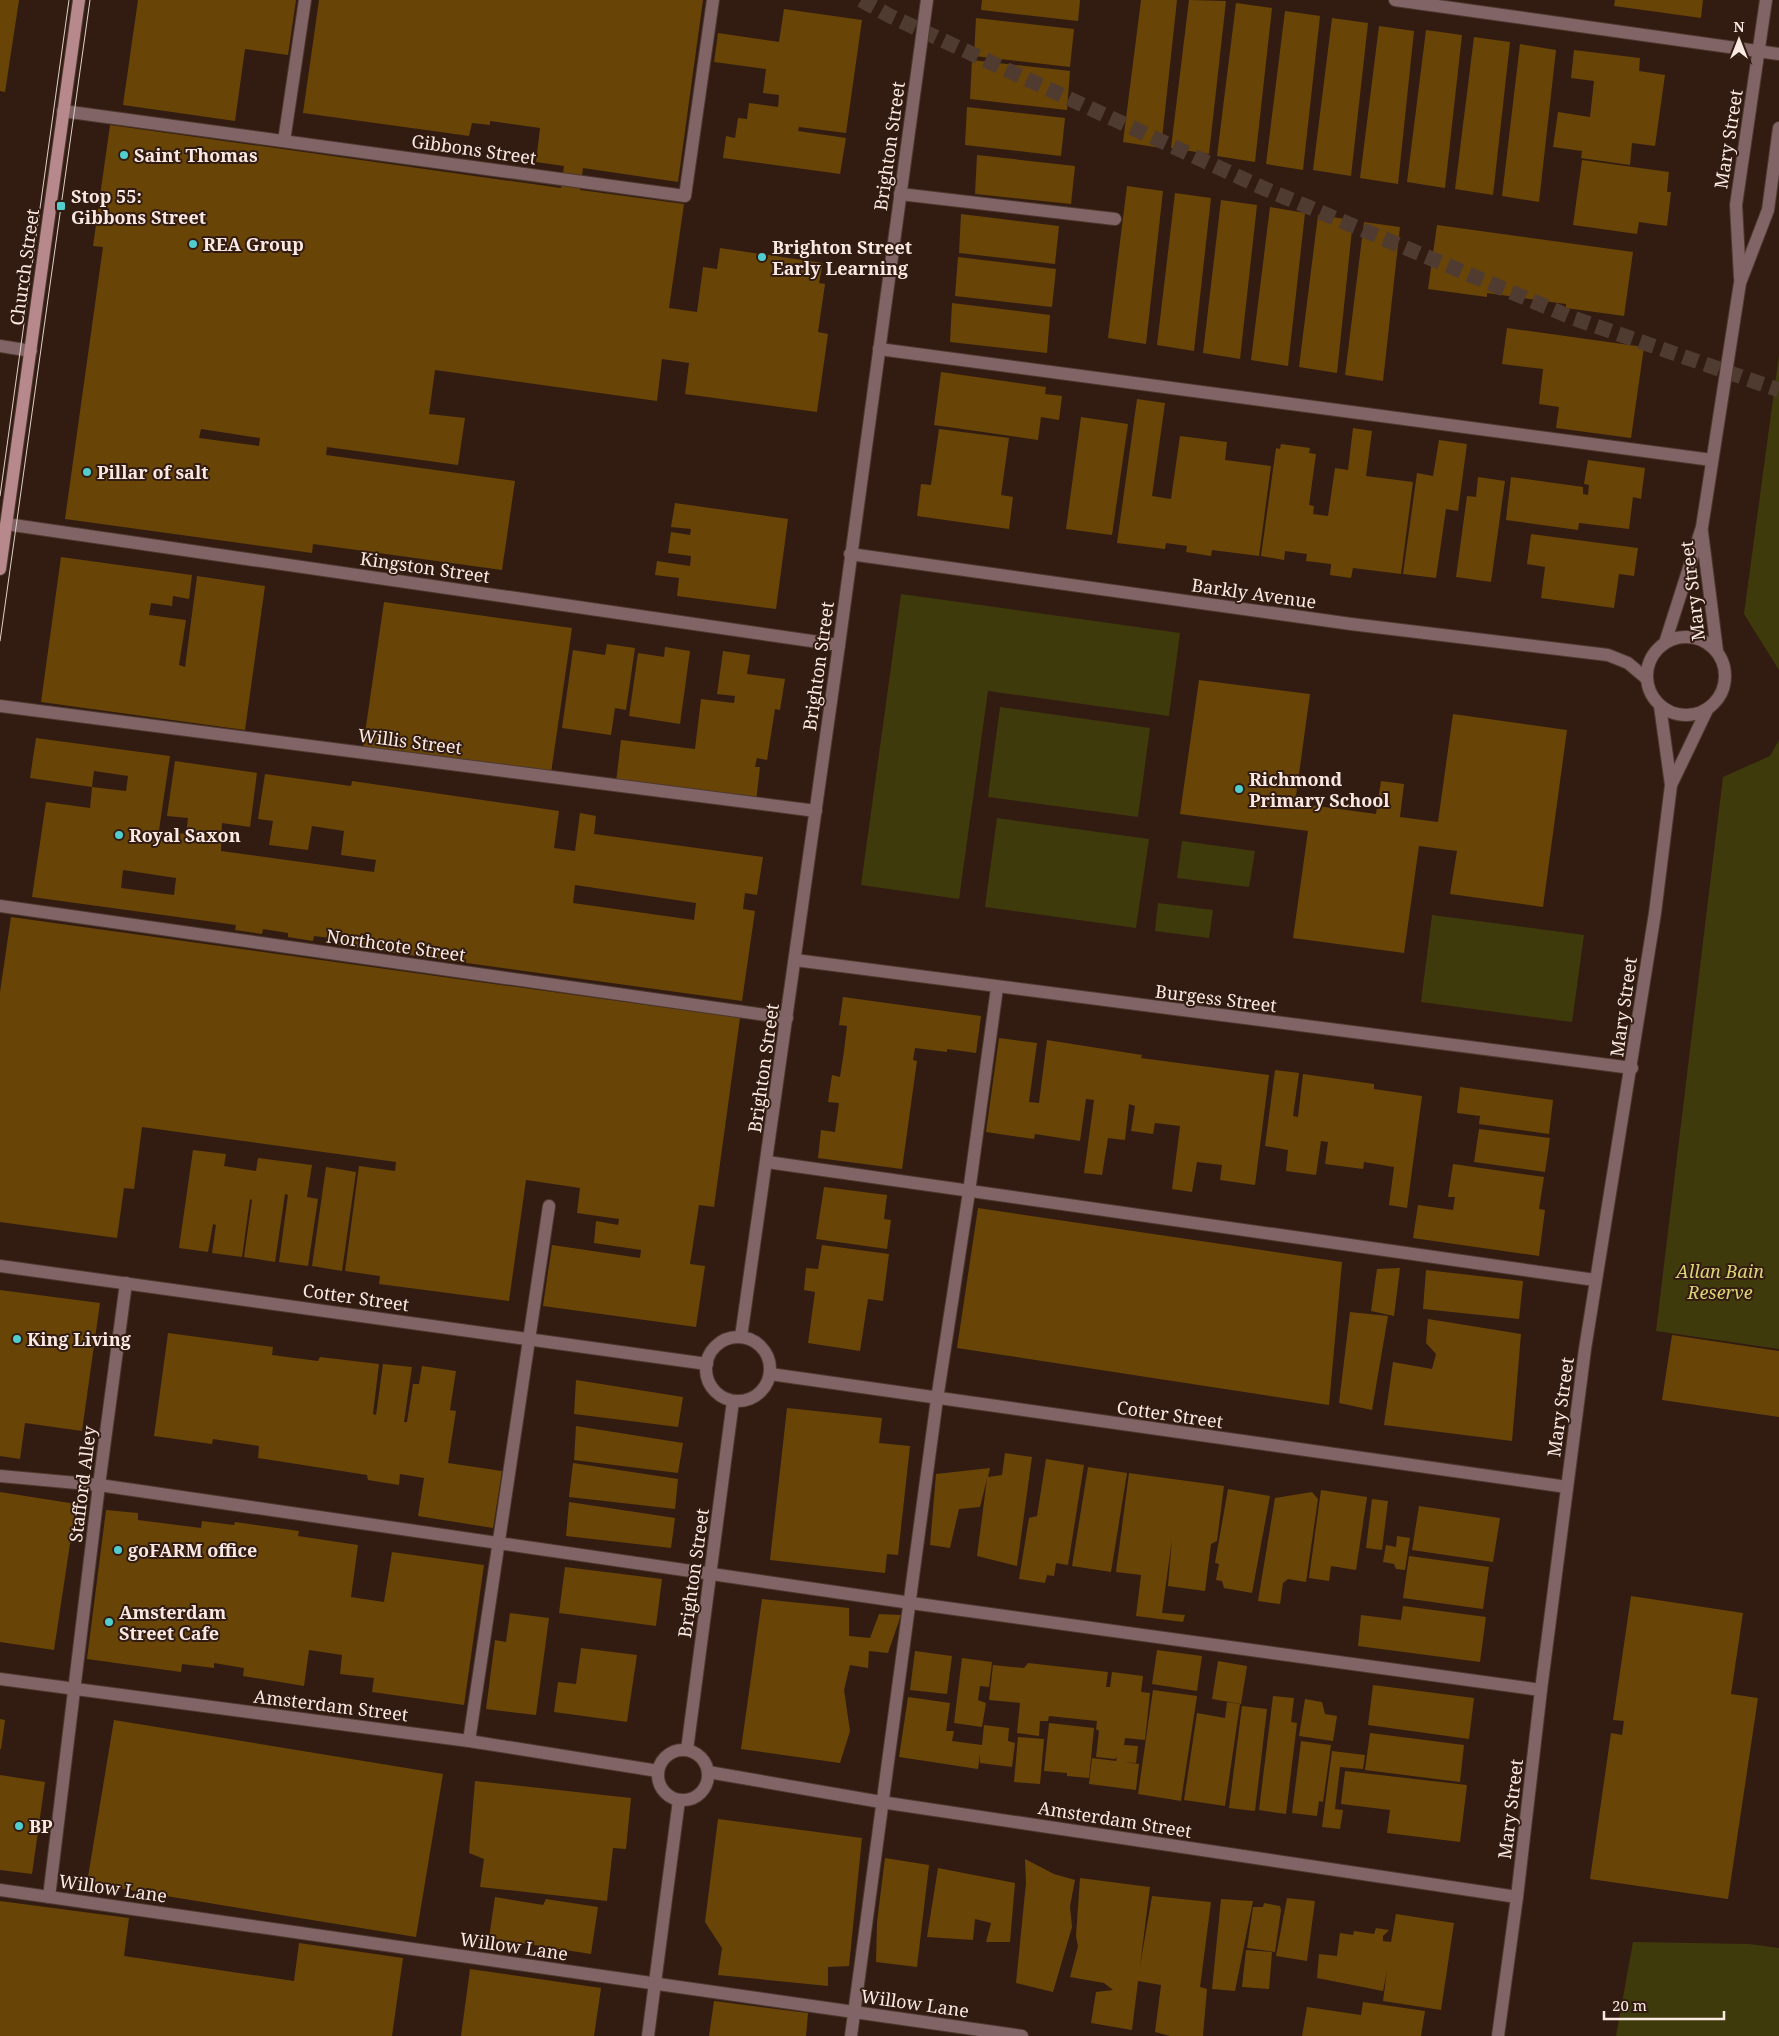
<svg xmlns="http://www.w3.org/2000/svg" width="1779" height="2036" viewBox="0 0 1779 2036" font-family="'Noto Serif',serif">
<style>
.green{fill:#3f3a0b}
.building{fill:#684407;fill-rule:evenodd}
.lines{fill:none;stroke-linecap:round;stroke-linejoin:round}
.motorway-tunnel{stroke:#503b31;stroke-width:15;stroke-dasharray:15 8;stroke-linecap:butt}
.service-casing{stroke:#4e392f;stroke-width:14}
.minor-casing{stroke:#4e392f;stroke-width:14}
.secondary-casing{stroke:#4e392f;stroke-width:14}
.service{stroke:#816466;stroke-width:12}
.minor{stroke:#816466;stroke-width:12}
.secondary{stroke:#b8898c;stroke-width:12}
.tram{stroke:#e0d0c8;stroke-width:1}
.poi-dot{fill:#52cdcd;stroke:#321c12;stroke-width:2}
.labels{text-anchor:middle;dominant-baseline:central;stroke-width:4;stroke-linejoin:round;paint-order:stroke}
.street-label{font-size:18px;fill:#f9e9e2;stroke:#321c12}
.poi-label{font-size:18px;font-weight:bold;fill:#f9e9e2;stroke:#321c12;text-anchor:start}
.park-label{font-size:18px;font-style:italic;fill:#dbd376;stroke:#321c12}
</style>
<rect width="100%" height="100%" fill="#321c12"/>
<g class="green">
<path d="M1779 355V670L1744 614Z"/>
<path d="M901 594 1180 633 1169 716 988 691 959 899 861 885Z"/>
<path d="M1000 707 1150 728 1138 817 988 797Z"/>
<path d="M1779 740V1349L1656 1331 1723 777 1770 756Z"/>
<path d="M997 818 1149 839 1136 928 985 907Z"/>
<path d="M1182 841 1255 851 1249 887 1177 878Z"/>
<path d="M1158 903 1213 910 1209 938 1155 931Z"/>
<path d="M1432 915 1584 935 1572 1022 1421 1002Z"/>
<path d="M1633 1942 1749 1944 1779 1948V2036H1616Z"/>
</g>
<g class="building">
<path d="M0 0H19L5 92 0 91Z"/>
<path d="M138 0H296L288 55 245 49 235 121 123 105Z"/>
<path d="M319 0H703L678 182 583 168 580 190 684 204 669 308 697 312 703 267 717 269 720 248 823 263 819 283 825 284 818 332 828 334 817 412 685 394 689 363 662 359 657 401 435 370 429 414 465 418 458 465 327 447 326 455 515 481 502 570 313 544 312 553 65 519 103 247 93 246 110 125 561 188 564 166 536 162 540 128 490 121V125L472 123 469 136 303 113ZM201 429 260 438 259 446 199 438Z"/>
<path d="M982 0H1080L1078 21 981 10Z"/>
<path d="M1141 0H1177L1161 148 1123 142Z"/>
<path d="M1189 0 1226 1 1209 154 1171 148Z"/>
<path d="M1615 0H1703L1701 18 1614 6Z"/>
<path d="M1236 3 1272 8 1255 162 1217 156Z"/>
<path d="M784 9 862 20 846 133 799 127 798 131 846 138 840 174 723 158 726 136 735 138 738 118 747 119 749 103 778 107 779 95 763 93 766 69 714 62 718 33 779 42Z"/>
<path d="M1285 11 1320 16 1303 170 1266 164Z"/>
<path d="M976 18 1074 29 1070 67 974 56Z"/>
<path d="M1332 18 1368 23 1351 176 1313 170Z"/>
<path d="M1379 26 1414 31 1398 184 1360 178Z"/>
<path d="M1426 30 1462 35 1445 188 1407 182Z"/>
<path d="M1474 37 1510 42 1493 195 1455 189Z"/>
<path d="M1520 44 1556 50 1539 202 1502 196Z"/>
<path d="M1574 50 1640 58 1639 71 1665 75 1655 146 1632 143 1630 165 1581 158 1582 151 1553 147 1558 112 1590 117 1594 81 1571 78Z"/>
<path d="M972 60 1070 71 1067 110 970 99Z"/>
<path d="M967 107 1065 118 1061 156 965 145Z"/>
<path d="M977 155 1075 166 1071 204 975 194Z"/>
<path d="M1582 160 1669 172 1667 192H1671L1667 226 1639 222 1637 234 1573 225Z"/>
<path d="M1127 186 1163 191 1146 344 1108 338Z"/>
<path d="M1175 193 1211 198 1194 351 1157 345Z"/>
<path d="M1221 200 1257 205 1240 359 1203 353Z"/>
<path d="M1270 207 1305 213 1288 366 1251 360Z"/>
<path d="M961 214 1059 226 1055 264 959 253Z"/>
<path d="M1318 215 1353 220 1337 373 1299 367Z"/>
<path d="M1364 222 1400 227 1383 381 1345 375Z"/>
<path d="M1437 225 1633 252 1624 316 1566 308V304L1487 293V297L1428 289Z"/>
<path d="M958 257 1056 269 1052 307 955 296Z"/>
<path d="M952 303 1050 315 1047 353 950 342Z"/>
<path d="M1507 328 1644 347 1631 438 1556 428 1559 407 1539 404 1543 369 1502 364Z"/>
<path d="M941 372 1046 387 1045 394 1062 396 1059 420 1041 417 1038 440 934 425Z"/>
<path d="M1137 399 1165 403 1152 496 1171 499 1180 436 1227 442 1225 460 1271 466 1259 556 1212 550 1211 556 1186 552 1187 546 1166 543 1165 549 1117 543Z"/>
<path d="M1081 417 1128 424 1112 535 1066 529Z"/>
<path d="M1353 428 1372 431 1366 476 1413 482 1401 574 1353 568 1351 578 1330 575 1331 564 1306 561 1307 554 1285 551 1284 560 1261 556 1276 448 1280 449 1281 444 1310 448 1309 453 1316 454 1309 505 1314 506 1313 514 1328 516 1335 468 1348 470Z"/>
<path d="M939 429 1009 438 1001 495 1013 497 1009 529 917 516 921 484 931 485Z"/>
<path d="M1439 440 1467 444 1458 511 1446 509 1436 578 1403 574 1417 473 1433 476Z"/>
<path d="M1588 460 1645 468 1641 499 1633 497 1629 529 1579 523 1578 530 1506 520 1511 477 1583 487V494L1588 495 1589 485 1584 484Z"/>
<path d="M1478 477 1505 481 1491 582 1456 577 1467 496 1476 497Z"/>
<path d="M675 503 788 519 776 609 677 596 679 578 655 575 657 561 690 566 691 556 668 553 671 532 690 535 691 529 671 527Z"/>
<path d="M1531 534 1638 548 1634 576 1619 574 1614 608 1541 598 1545 567 1527 564Z"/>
<path d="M61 557 192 575 189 599 173 596 172 606 151 603 149 615 186 620 179 665 185 667 197 576 265 586 245 730 41 702Z"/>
<path d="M384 602 572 628 551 773 363 747Z"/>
<path d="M607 644 635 648 626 710 615 708 611 735 562 728 573 650 605 655Z"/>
<path d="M665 647 690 651 680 724 629 716 638 653 664 657Z"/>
<path d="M723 651 750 655 747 674 785 679 780 710 775 709 767 760 757 758 755 767H760L756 802 616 782 621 740 695 749 701 699 734 703 735 696 717 694Z"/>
<path d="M1199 680 1310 694 1295 803 1376 814 1381 781 1404 784 1400 817 1438 822 1453 714 1567 730 1543 907 1450 894 1457 851 1419 846 1404 953 1293 938 1308 831 1180 814Z"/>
<path d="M36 738 170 756 159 830 186 834 188 818 167 816 175 761 257 773 250 827 222 823 221 851 374 872 376 860 341 855 344 831 312 826 308 850 269 845 273 821 258 819 265 774 351 786 352 781 559 811 554 848 575 851 580 813 596 816 594 834 763 857 757 895 745 893 743 909 755 911 742 1001 337 945 338 939 314 936 313 941 288 937V933L263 929 262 934 235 930 236 925 32 897 46 802 90 808 92 787 126 791 128 776 94 771 92 787 30 778ZM123 870 176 878 174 895 121 888ZM575 885 696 903 694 920 573 903Z"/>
<path d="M11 917 740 1018 714 1207 699 1205 690 1264 705 1266 696 1327 543 1306 552 1245 640 1258 641 1250 594 1243 596 1221 618 1225 619 1219 577 1213 580 1188 526 1180 509 1301 379 1284 380 1276 345 1271 359 1166 395 1171 396 1162 142 1127 134 1189 124 1188 117 1238 0 1222V992Z"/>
<path d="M843 997 981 1016 976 1053 947 1049V1052L915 1048 913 1060 917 1061 902 1169 818 1158 821 1130 835 1132 839 1103 828 1102 832 1075 840 1077 844 1051 847 1026 839 1025Z"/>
<path d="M999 1038 1037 1043 1029 1102 1039 1103 1047 1040 1142 1055 1141 1058 1269 1075 1255 1185 1220 1180 1222 1165 1197 1162 1192 1192 1172 1189 1180 1126 1155 1123 1153 1134 1131 1131 1135 1106 1129 1104 1125 1140 1108 1138 1102 1175 1084 1173 1094 1100 1086 1099 1080 1141 1035 1134 1034 1139 986 1132Z"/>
<path d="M1275 1070 1299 1073 1293 1116 1298 1117 1303 1074 1374 1084V1089L1422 1096 1407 1208 1389 1205 1394 1167 1364 1162 1363 1169 1325 1164 1328 1142 1321 1141 1316 1175 1286 1171 1288 1150 1265 1146Z"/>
<path d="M1460 1087 1553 1100 1549 1134 1479 1124 1480 1116 1457 1113Z"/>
<path d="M1479 1129 1550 1138 1545 1172 1474 1162Z"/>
<path d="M193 1150 226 1154 224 1166 256 1171 258 1158 312 1165 307 1197 318 1199 308 1266 279 1262 288 1195 285 1194 275 1262 244 1257 252 1200 250 1199 242 1257 212 1253 216 1225 213 1224 208 1252 179 1248Z"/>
<path d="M1453 1164 1544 1177 1539 1209 1545 1210 1539 1256 1413 1238 1418 1205 1453 1210 1455 1197H1448Z"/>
<path d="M326 1167 356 1172 342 1271 312 1266Z"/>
<path d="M824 1187 887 1195 884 1219 891 1220 887 1249 816 1239Z"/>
<path d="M978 1208 1342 1262 1329 1405 957 1348Z"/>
<path d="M822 1245 889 1254 883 1301 868 1299 860 1351 808 1343 815 1292 804 1290 806 1268 818 1269Z"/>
<path d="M1400 1268 1394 1316 1371 1311 1377 1269Z"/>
<path d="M1426 1270 1523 1281 1519 1319 1423 1309Z"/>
<path d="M0 1290 100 1303 82 1431 25 1423 20 1459 0 1456Z"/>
<path d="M1350 1312 1388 1316 1372 1410 1339 1403Z"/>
<path d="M1428 1319 1521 1334 1512 1441 1384 1425 1393 1362 1432 1369 1436 1354 1426 1343Z"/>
<path d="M168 1333 273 1347 272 1355 318 1361 320 1357 379 1364 373 1414 376 1415 383 1364 412 1367 404 1422H407L413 1384H419L422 1366 456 1371 450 1410 456 1411 448 1463 502 1471 493 1528 418 1516 424 1478 400 1474 399 1485 368 1480 367 1475 258 1458 259 1446 213 1439 212 1444 154 1436Z"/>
<path d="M1672 1335 1779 1351V1417L1662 1400Z"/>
<path d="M576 1380 683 1397 678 1427 574 1414Z"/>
<path d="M787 1408 882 1418 879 1443 910 1446 898 1555 887 1554 885 1573 770 1560Z"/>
<path d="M576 1426 683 1443 678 1473 574 1460Z"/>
<path d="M1005 1453 1032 1457 1017 1566 977 1556 987 1479 980 1507 959 1509 950 1548 930 1545 936 1474 990 1468 988 1477 1002 1475Z"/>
<path d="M1046 1459 1084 1465 1068 1565 1056 1563 1054 1576 1047 1575 1045 1583 1019 1579 1029 1518 1037 1516Z"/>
<path d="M573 1463 678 1479 675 1509 569 1497Z"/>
<path d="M1088 1467 1127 1473 1111 1572 1072 1566Z"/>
<path d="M1129 1473 1224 1486 1217 1541 1211 1544 1205 1591 1168 1586 1172 1539 1162 1613 1185 1615 1183 1622 1136 1616 1141 1575 1116 1572Z"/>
<path d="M1228 1489 1270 1496 1252 1593 1224 1588 1222 1581 1216 1580 1219 1564 1215 1563Z"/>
<path d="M1321 1490 1367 1497 1356 1570 1331 1566 1329 1581 1309 1578Z"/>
<path d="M0 1492 76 1504 54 1650 0 1642Z"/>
<path d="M1312 1492 1318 1499 1306 1582 1288 1579 1283 1583 1280 1604 1258 1601 1275 1498Z"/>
<path d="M1372 1499 1388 1501 1382 1550 1366 1548Z"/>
<path d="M569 1502 675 1518 671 1548 566 1536Z"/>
<path d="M1419 1506 1500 1518 1493 1562 1412 1550Z"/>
<path d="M106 1510 138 1513V1520L201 1528 202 1521 234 1525 235 1522 299 1531 298 1536 358 1545 351 1597 384 1602 392 1552 484 1565 464 1705 372 1692 374 1678 340 1674 342 1655 309 1650 304 1686 243 1676 244 1668 214 1663V1668L182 1664 181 1672 87 1659Z"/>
<path d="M1397 1536 1410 1538 1405 1570 1396 1569 1394 1564 1383 1562 1386 1545 1396 1547Z"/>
<path d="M1409 1556 1489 1567 1483 1609 1403 1598Z"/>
<path d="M565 1567 662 1579 656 1626 559 1613Z"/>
<path d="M1631 1596 1743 1613 1731 1694 1758 1698 1728 1899 1590 1879 1611 1733 1622 1735 1624 1721 1613 1720Z"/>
<path d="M762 1599 849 1608V1636L870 1638 879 1614 901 1615 888 1653 869 1651 868 1668 850 1665 844 1690 850 1731 840 1763 741 1749Z"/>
<path d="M1403 1606 1486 1617 1480 1662 1358 1646 1361 1615 1401 1620Z"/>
<path d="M510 1613 549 1618 536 1715 486 1709 495 1640 506 1642Z"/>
<path d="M581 1648 637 1655 627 1722 554 1712 558 1682 576 1684Z"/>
<path d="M1157 1650 1202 1656 1197 1691 1152 1684Z"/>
<path d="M915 1651 952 1656 947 1694 910 1690Z"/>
<path d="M962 1658 992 1662 989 1687 980 1686 978 1700 986 1703 982 1727 954 1723Z"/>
<path d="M1218 1661 1247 1666 1241 1704 1212 1699Z"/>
<path d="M1028 1663 1108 1672 1106 1687H1110L1112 1672 1143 1676 1141 1692 1150 1693 1145 1740 1125 1738 1124 1745 1138 1746 1136 1763 1124 1762 1139 1764 1136 1790 1089 1784 1092 1758 1116 1761 1117 1757 1115 1759 1096 1757 1099 1731 1096 1729 1097 1721 1049 1716 1048 1721H1040L1039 1736 1017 1733 1020 1703 989 1700 993 1665 1024 1668Z"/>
<path d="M1373 1685 1474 1698 1469 1739 1368 1725Z"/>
<path d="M1153 1690 1197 1696 1181 1801 1138 1794Z"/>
<path d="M1273 1696 1294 1698 1291 1722 1297 1723 1286 1814 1259 1810Z"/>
<path d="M908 1697 950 1703 946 1731H954L952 1741 982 1745 984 1725 1009 1728 1008 1741 1015 1743 1012 1767 980 1763V1754L978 1769 899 1757Z"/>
<path d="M1305 1699 1322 1702 1325 1714 1337 1716 1333 1741 1299 1736Z"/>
<path d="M1227 1702 1240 1704 1225 1806 1184 1800 1197 1713 1225 1718Z"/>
<path d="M1242 1706 1267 1709 1255 1811 1229 1808Z"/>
<path d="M0 1719 5 1720 1 1749H0Z"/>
<path d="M114 1720 443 1774 416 1937 87 1883Z"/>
<path d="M1049 1723 1094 1728 1089 1778 1067 1776V1773L1044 1771Z"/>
<path d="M1370 1733 1464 1745 1460 1782 1365 1770Z"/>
<path d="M1018 1737 1044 1739 1040 1784 1014 1782Z"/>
<path d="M1301 1741 1331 1745 1323 1802 1319 1801 1317 1816 1292 1813Z"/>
<path d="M1332 1751 1365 1755 1363 1769 1340 1767 1335 1809 1343 1810 1340 1829 1322 1827Z"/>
<path d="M1345 1771 1467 1785 1460 1842 1387 1833 1390 1810 1341 1804Z"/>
<path d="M0 1775 45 1782 32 1874 0 1870Z"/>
<path d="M475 1781 631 1798 626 1849 613 1848 607 1901 480 1887 484 1859 469 1853Z"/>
<path d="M718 1819 862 1838 849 1966 828 1967V1986L718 1975 722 1948 705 1922Z"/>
<path d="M885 1858 929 1865 917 1967 876 1962 877 1922Z"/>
<path d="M1025 1859 1054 1874 1075 1880 1070 1906 1072 1927 1053 1992 1016 1983 1026 1883Z"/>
<path d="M938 1868 1015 1883 1010 1942H986L991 1923 975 1919 973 1940 927 1937Z"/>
<path d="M1080 1878 1150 1887 1140 1966 1152 1896 1211 1902 1200 1987 1207 1989 1203 2036H1170L1155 2032 1161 1985 1138 1981 1132 2030 1091 2023 1096 1992 1113 1990 1104 1983 1070 1977 1078 1946 1076 1936Z"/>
<path d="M495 1897 543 1905 546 1899 598 1907 591 1954 489 1938Z"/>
<path d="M1287 1898 1315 1901 1307 1961 1276 1956Z"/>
<path d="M1221 1899 1253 1901 1235 1991 1212 1989Z"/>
<path d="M0 1901 129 1918 124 1956 294 1981 299 1943 403 1958 392 2036H0Z"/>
<path d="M1264 1903 1280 1906 1281 1910 1275 1952 1247 1948 1253 1907H1263Z"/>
<path d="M1396 1914 1454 1923 1441 2010 1383 2001 1387 1971 1383 1991 1317 1978 1319 1954 1337 1956 1340 1933 1353 1935 1354 1931 1374 1934 1376 1928 1389 1930 1383 1936V1941L1391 1942Z"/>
<path d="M1246 1950 1272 1952 1269 1989 1242 1987Z"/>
<path d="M470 1969 601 1988 594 2036H461Z"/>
<path d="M714 2001 808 2013 806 2036H709Z"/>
<path d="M1363 2002 1425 2011 1421 2036H1302L1307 2007 1361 2015Z"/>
</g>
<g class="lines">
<path class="motorway-tunnel" d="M861 0 890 16 1263 188 1573 318 1779 390"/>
<defs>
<g id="service">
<path d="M63 111 685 196 713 0"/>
<path d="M284 141 305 0"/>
<path d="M900 194 1115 219"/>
<path d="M879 349 1712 460"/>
<path d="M0 906 787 1018"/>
<path d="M767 1162 1595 1280"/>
<path d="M0 1476 99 1485 911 1603 1541 1690"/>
<path d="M469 1741 549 1206"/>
<path d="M0 1890 1022 2036"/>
<path d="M49 1897 99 1485 126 1283"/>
<path d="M851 2036 937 1399 969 1192 997 988"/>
</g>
<g id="minor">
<path d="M1395 0 1779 54"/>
<path d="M1740 278 1736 205 1766 0"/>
<path d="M0 346 31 351"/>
<path d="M6 524 839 645"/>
<path d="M1702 532 1717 651"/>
<path d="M850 554 1351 624 1608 655 1628 663 1647 679"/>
<circle cx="1686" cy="676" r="39"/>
<path d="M1665 643 1702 527 1740 283 1768 210 1779 128"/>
<path d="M0 706 816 811"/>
<path d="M1671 785 1707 710"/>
<path d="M795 960 1632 1068"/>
<path d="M0 1266 707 1364"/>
<path d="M741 1337 839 645 927 0"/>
<circle cx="738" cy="1369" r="32"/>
<path d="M770 1374 1567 1487"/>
<path d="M0 1679 469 1741 658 1771"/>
<circle cx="683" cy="1775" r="25"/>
<path d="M687 1750 733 1401"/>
<path d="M708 1772 881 1802 1517 1897"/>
<path d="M648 2036 679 1800"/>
<path d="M1498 2036 1517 1897 1541 1690 1585 1349 1655 913 1671 785 1660 706"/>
</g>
<path id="secondary" d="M0 569 79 0"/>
</defs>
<use href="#service" class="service-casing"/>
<use href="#minor" class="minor-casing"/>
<use href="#secondary" class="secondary-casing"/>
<use href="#service" class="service"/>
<use href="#minor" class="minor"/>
<use href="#secondary" class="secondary"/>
<g class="tram">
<path d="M0 496 69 0"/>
<path d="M0 641 90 0"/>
</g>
</g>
<g class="poi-dot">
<circle cx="124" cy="155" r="5"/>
<rect x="56" y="201" width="10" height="10" rx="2.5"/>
<circle cx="193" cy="244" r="5"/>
<circle cx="762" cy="257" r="5"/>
<circle cx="87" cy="472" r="5"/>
<circle cx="1239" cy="789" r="5"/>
<circle cx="119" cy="835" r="5"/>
<circle cx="17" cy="1339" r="5"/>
<circle cx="118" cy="1550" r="5"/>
<circle cx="109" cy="1622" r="5"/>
<circle cx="19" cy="1826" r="5"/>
</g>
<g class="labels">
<g class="street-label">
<text transform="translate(1728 139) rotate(-81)">Mary Street</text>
<text transform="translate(889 146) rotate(-82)">Brighton Street</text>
<text transform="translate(474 149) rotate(8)">Gibbons Street</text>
<text transform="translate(24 267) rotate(-82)">Church Street</text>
<text transform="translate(425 567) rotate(8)">Kingston Street</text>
<text transform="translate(1692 591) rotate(-97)">Mary Street</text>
<text transform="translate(1254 593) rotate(8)">Barkly Avenue</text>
<text transform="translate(818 666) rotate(-82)">Brighton Street</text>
<text transform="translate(410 741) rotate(7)">Willis Street</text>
<text transform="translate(396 945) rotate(8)">Northcote Street</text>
<text transform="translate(1216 998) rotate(7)">Burgess Street</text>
<text transform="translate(1623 1007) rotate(-82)">Mary Street</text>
<text transform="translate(763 1068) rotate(-82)">Brighton Street</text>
<text transform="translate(356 1297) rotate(8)">Cotter Street</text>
<text transform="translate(1560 1407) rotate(-82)">Mary Street</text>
<text transform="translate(1170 1414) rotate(8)">Cotter Street</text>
<text transform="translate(82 1484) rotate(-83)">Stafford Alley</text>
<text transform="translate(693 1573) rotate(-82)">Brighton Street</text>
<text transform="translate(331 1705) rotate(7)">Amsterdam Street</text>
<text transform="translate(1510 1809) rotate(-83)">Mary Street</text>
<text transform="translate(1115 1819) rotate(9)">Amsterdam Street</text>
<text transform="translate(113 1888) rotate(8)">Willow Lane</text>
<text transform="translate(514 1946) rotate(8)">Willow Lane</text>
<text transform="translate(915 2003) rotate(8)">Willow Lane</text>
</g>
<g class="poi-label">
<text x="134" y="155">Saint Thomas</text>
<text x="71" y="196">Stop 55:<tspan x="71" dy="21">Gibbons Street</tspan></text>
<text x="203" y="244">REA Group</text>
<text x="772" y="247">Brighton Street<tspan x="772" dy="21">Early Learning</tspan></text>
<text x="97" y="472">Pillar of salt</text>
<text x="1249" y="779">Richmond<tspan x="1249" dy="21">Primary School</tspan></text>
<text x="129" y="835">Royal Saxon</text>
<text x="27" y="1339">King Living</text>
<text x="128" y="1550">goFARM office</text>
<text x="119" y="1612">Amsterdam<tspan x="119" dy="21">Street Cafe</tspan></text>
<text x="29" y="1826">BP</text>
</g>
<g class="park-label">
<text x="1720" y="1271">Allan Bain<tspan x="1720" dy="21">Reserve</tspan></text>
</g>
</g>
<g transform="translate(1739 40)" stroke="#321c12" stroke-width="4" paint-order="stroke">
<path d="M0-4L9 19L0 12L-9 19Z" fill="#f9e9e2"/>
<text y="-8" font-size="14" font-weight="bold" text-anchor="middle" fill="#f9e9e2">N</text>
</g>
<path d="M1604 2011v8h120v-8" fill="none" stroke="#f9e9e2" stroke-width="2.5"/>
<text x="1612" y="2011" font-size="15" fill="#f9e9e2" stroke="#321c12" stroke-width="4" paint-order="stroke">20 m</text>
</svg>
